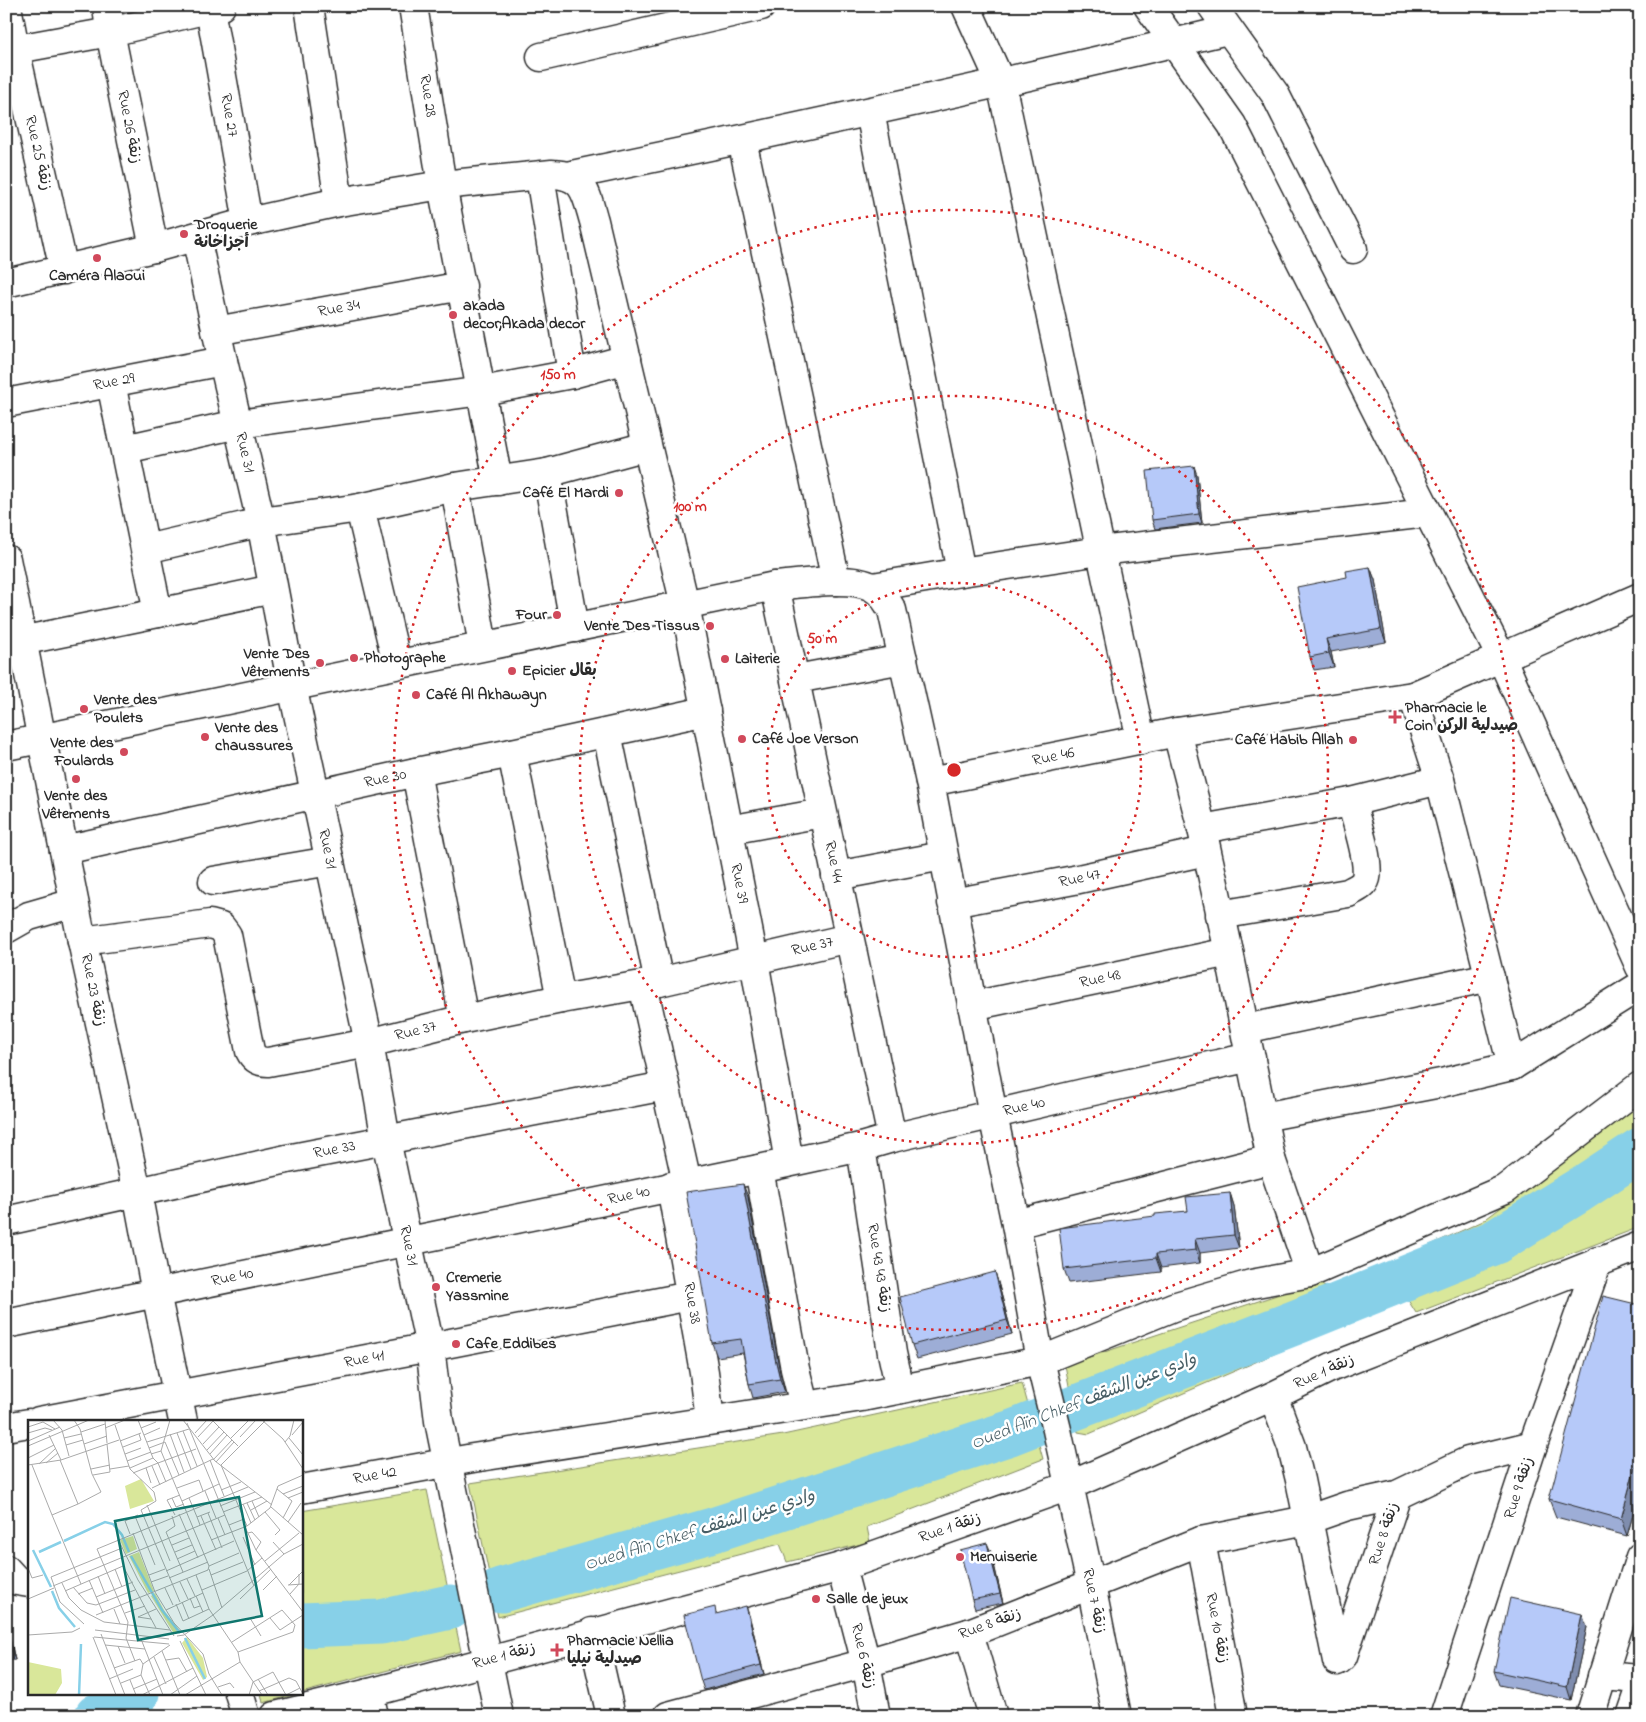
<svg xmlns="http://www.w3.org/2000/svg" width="1646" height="1722" viewBox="0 0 1646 1722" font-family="'Indie Flower','Playpen Sans Arabic',sans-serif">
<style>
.green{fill:#d9e79a;stroke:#828962}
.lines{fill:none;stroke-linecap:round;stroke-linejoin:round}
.river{stroke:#87d0e8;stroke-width:45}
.street-casing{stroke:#2b2b2b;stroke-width:31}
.secondary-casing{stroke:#2b2b2b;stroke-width:31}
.street{stroke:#fff;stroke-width:28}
.secondary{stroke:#fff;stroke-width:28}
.wall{fill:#9dadd6;stroke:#2b2b2b}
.shaded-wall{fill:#7f8dae;stroke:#2b2b2b}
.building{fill:#b6c9f9;stroke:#2b2b2b}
.ring{fill:none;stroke:#d62828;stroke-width:2.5;stroke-dasharray:2.5 5}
.poi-dot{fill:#d1495b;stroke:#fff;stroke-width:2}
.labels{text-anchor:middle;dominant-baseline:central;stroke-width:5;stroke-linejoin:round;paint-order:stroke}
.street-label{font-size:16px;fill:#2b2b2b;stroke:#fff}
.poi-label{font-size:16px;font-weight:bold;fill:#2b2b2b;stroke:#fff;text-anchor:start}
.water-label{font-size:18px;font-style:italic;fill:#475d64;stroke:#fff}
.inset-river{fill:none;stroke:#87d0e8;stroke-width:2.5}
.inset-road{fill:none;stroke:#aaa;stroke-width:1}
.view{fill:#0f766e;fill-opacity:0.15;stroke:#0f766e;stroke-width:2.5}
.inset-edge{fill:none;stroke:#2b2b2b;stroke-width:2.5}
.centre{fill:#d62828;stroke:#fff;stroke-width:2.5}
.ring-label{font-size:15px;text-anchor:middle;font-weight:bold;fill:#d62828;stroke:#fff;stroke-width:5;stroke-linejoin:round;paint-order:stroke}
</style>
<rect width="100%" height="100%" fill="#fff"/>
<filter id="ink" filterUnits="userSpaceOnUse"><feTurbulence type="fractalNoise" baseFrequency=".02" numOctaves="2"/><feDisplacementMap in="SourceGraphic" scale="10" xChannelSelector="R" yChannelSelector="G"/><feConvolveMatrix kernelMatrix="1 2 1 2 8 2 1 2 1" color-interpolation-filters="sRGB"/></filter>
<g filter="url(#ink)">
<g class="green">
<path d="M1630 1111 1640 1112V1227L1416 1313 1406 1297 1089 1434 1078 1432 1065 1365 1316 1282 1331 1290 1483 1221Z"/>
<path d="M1022 1383 1043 1459 867 1527 870 1542 787 1562 780 1544 498 1617 470 1483 783 1435Z"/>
<path d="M427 1490 461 1651 301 1693V1511Z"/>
<path d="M261 1693H301L263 1703Z"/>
</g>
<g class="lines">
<g class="river">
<path d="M501 1590 713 1530 1010 1433 1299 1321 1495 1242 1578 1191 1640 1150"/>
<path d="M301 1625 381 1622 450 1607"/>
<path d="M97 1716 137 1693"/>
</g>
<defs>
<g id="street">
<path d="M7 6 15 49 64 270"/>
<path d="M107 6 110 32 154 248"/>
<path d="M309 6 339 202"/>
<path id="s1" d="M413 6 442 185 498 481"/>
<path d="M966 6 1001 83 1141 740"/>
<path d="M1212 6 1275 94 1353 249"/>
<path id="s2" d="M210 9 248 222"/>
<path d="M6 51 110 32 221 6"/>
<path d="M541 57 761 6"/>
<path d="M870 112 961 572"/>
<path d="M742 140 836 581"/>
<path d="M540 176 572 374"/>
<path d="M567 176C788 130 1009 82 1228 30"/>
<path id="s3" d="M196 237 223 361 261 522 292 686 369 1043 386 1140 430 1347 439 1421 499 1716"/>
<path id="s4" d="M6 283 154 248 248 222 339 202 442 185 552 174C585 175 586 194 594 221L685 605 754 960 789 1162"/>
<path id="s5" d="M216 331 462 286"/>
<path d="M111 383 158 613 273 589"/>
<path id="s6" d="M6 403 223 361"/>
<path d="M125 449 238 424 482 391 572 374 627 359"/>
<path d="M547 473 575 628"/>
<path d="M455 487 483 646"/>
<path d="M360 508 397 664"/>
<path d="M146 549 261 522 360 508 455 487 547 473 647 446"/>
<path d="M6 559 82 941 137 1192 156 1293 183 1421"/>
<path id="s7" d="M775 586 892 1138"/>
<path d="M873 587 961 572 1100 551 1427 513"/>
<path d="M6 644 158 613"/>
<path d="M796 679 903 659"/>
<path d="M1413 696 1640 597"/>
<path d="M1177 732 1202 829 1229 952 1271 1159 1310 1273"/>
<path d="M607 733 659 982"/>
<path d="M6 746 775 586C800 584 850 575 872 587 881 592 887 601 892 610L930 782 993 1115 1016 1224 1040 1361 1057 1430 1091 1585 1117 1716"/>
<path d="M512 753 561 999"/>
<path d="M416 772 464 1019"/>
<path id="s8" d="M930 782 1177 732 1413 696 1440 780 1512 1066 1441 1083 1263 1117"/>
<path d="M1202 829 1351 802 1440 780"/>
<path d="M729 830 822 813"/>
<path id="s9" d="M64 850 416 772 512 753 706 711"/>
<path d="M836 876 943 856"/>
<path d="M213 881 330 861"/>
<path id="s10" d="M952 903 1074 880 1206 851"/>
<path d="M1220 915 1348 893C1355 889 1364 886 1366 878 1370 861 1356 820 1351 802"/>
<path d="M6 929 29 916 74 903"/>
<path id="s11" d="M82 941 210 924 221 927 227 935 250 1051C254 1059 259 1062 268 1062L369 1043 464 1019 561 999 659 982 849 938"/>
<path d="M643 985 687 1183"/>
<path id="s12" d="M972 1006 1229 952"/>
<path d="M1245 1029 1490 977"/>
<path d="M1512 1066 1640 986"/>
<path d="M861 1147 892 1353 900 1389"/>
<path d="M759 1169 795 1369 804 1405"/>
<path id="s13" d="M671 1186 704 1372 710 1420"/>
<path id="s14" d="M6 1221 287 1159 665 1086"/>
<path d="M1016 1224 1271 1159"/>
<path id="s15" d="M6 1324 759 1169 861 1147 892 1138 1084 1093 1251 1057"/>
<path d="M1273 1396 1292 1447 1300 1480 1337 1661 1339 1660 1343 1656 1397 1495"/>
<path id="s16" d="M39 1421 430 1347 690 1296"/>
<path d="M6 1427 29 1423"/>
<path id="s17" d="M301 1489 473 1458 862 1397 1040 1361 1173 1307 1251 1284 1310 1273 1505 1189 1640 1086"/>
<path d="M1201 1541 1233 1716"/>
<path d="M841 1567 866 1663 876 1716"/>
<path d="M6 1569 17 1581 29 1583"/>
<path d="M592 1632 611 1716"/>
<path d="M969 1633 993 1716"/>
<path d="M1602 1676 1640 1679"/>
<path d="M239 1693 246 1716"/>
<path d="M369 1693 374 1716"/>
<path d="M275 1716 369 1693 841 1567 1069 1486 1273 1396 1332 1367 1640 1246"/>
<path d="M668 1716 866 1663 969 1633 1201 1541 1307 1520 1347 1506 1397 1495 1468 1461 1533 1445"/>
<path d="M1444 1716 1533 1445 1598 1261"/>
</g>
<g id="secondary">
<path d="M1148 6 1232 125 1501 657 1640 967"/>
<path d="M1590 1716 1640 1557"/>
<path d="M1631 1716 1640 1690"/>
</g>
</defs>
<use href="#street" class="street-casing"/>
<use href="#secondary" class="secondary-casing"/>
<use href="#street" class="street"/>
<use href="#secondary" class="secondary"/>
</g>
<g class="wall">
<path d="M1197 475 1202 523 1155 529 1152 520Z"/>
<path d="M1370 567 1375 580 1386 642 1331 652 1334 667 1314 670 1310 657 1347 577Z"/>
<path d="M1230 1193 1234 1206 1239 1248 1200 1253V1263L1161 1268V1272L1069 1283 1064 1269 1155 1216 1188 1211Z"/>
<path d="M748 1197 780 1372 785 1392 753 1398 749 1384 743 1353 717 1357 712 1343Z"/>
<path d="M995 1272 999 1286 1012 1334 917 1359 912 1345Z"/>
<path d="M1640 1305V1490L1627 1536 1556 1517 1549 1499Z"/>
<path d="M991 1552 1003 1603 975 1609 972 1600Z"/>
<path d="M717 1614 749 1615 764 1674 704 1690 701 1681Z"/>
<path d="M6 1621 15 1660 6 1661Z"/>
<path d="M1587 1627 1571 1700 1499 1685 1494 1671Z"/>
</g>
<g class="shaded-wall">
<path d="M1194 466 1197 475 1202 523 1199 514Z"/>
<path d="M1370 567 1375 580 1386 642 1381 629Z"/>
<path d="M1326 639 1331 652 1334 667 1329 653Z"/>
<path d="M743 1184 748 1197 780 1372 785 1392 780 1379 775 1358Z"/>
<path d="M1230 1193 1234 1206 1239 1248 1234 1235Z"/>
<path d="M1195 1239 1200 1253V1263L1196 1250Z"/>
<path d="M1156 1254 1161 1268V1272L1156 1258Z"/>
<path d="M995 1272 999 1286 1012 1334 1007 1320Z"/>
<path d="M1640 1448V1490L1627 1536 1621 1519Z"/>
<path d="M987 1543 991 1552 1003 1603 1000 1594Z"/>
<path d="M746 1606 749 1615 764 1674 761 1665Z"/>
<path d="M1582 1614 1587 1627 1571 1700 1567 1687Z"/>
<path d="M6 1621 15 1660 8 1642 6 1633Z"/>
</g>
<g class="building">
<path d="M1194 466 1199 514 1152 520 1147 471Z"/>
<path d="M1370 567 1381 629 1326 639 1329 653 1310 657 1297 587 1347 577 1346 571Z"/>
<path d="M743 1184 775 1358 780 1379 749 1384 741 1339 712 1343 686 1192Z"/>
<path d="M1230 1193 1234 1235 1195 1239 1196 1250 1156 1254V1258L1064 1269 1059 1228 1155 1216V1214L1188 1211 1186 1197Z"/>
<path d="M995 1272 1007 1320 912 1345 900 1297Z"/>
<path d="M1603 1296 1640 1305V1448L1621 1519 1549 1499Z"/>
<path d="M987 1543 1000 1594 972 1600 960 1550Z"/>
<path d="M1510 1598 1582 1614 1567 1687 1494 1671Z"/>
<path d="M746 1606 761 1665 701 1681 684 1615 715 1607 716 1614Z"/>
<path d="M6 1633 8 1642H6Z"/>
</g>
</g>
<g class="ring">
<circle cx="954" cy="770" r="187"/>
<circle cx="954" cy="770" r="374"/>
<circle cx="954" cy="770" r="560"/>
</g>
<g class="poi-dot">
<circle cx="184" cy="234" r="5"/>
<circle cx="97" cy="258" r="5"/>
<circle cx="453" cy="315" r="5"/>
<circle cx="619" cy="493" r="5"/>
<circle cx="557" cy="615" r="5"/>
<circle cx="710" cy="626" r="5"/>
<circle cx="354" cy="658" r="5"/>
<circle cx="725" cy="659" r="5"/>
<circle cx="320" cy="663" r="5"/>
<circle cx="512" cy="671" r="5"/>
<circle cx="416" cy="695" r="5"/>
<circle cx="84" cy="709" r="5"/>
<path d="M1392.5 709.5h5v5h5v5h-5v5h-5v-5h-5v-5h5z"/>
<circle cx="205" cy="737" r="5"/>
<circle cx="742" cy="739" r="5"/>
<circle cx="1353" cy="740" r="5"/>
<circle cx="124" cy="752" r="5"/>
<circle cx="76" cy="779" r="5"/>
<circle cx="436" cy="1287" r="5"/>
<circle cx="456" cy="1344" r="5"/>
<circle cx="960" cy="1557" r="5"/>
<circle cx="816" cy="1599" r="5"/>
<path d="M554.5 1642.5h5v5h5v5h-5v5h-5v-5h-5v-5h5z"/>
</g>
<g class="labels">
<g class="street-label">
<text stroke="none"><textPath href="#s1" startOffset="91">Rue 28</textPath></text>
<text stroke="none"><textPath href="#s2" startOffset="108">Rue 27</textPath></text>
<text transform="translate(129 127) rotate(79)">Rue 26 زنقة</text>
<text transform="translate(38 153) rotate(77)">Rue 25 زنقة</text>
<text stroke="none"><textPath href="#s5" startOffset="125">Rue 34</textPath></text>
<text stroke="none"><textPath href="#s6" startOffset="110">Rue 29</textPath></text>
<text stroke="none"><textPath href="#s3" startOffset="221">Rue 31</textPath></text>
<text stroke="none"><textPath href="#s8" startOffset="126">Rue 46</textPath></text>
<text stroke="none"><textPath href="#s9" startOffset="329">Rue 30</textPath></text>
<text stroke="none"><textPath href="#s3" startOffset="626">Rue 31</textPath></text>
<text stroke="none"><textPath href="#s7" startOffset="282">Rue 44</textPath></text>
<text stroke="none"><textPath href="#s10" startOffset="130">Rue 47</textPath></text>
<text stroke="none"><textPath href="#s4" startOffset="1306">Rue 39</textPath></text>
<text stroke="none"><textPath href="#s11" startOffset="848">Rue 37</textPath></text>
<text stroke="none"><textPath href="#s12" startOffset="131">Rue 48</textPath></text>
<text transform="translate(93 990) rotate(78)">Rue 23 زنقة</text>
<text stroke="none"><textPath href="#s11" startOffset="442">Rue 37</textPath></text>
<text stroke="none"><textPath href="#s15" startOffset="1041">Rue 40</textPath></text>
<text stroke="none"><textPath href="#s14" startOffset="336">Rue 33</textPath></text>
<text stroke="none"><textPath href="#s15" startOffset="636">Rue 40</textPath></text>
<text stroke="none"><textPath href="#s3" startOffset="1031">Rue 31</textPath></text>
<text transform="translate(879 1268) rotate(81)">Rue 43 زنقة 43</text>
<text stroke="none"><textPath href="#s15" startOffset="231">Rue 40</textPath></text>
<text stroke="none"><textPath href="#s13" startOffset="119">Rue 38</textPath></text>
<text stroke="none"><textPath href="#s16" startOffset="331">Rue 41</textPath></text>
<text transform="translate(1324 1372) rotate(-24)">Rue 1 زنقة</text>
<text stroke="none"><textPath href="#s17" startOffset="75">Rue 42</textPath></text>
<text transform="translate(1519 1488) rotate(-72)">Rue 9 زنقة</text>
<text transform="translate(950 1528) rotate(-19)">Rue 1 زنقة</text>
<text transform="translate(1384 1534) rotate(-72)">Rue 8 زنقة</text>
<text transform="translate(1094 1601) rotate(78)">Rue 7 زنقة</text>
<text transform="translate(990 1624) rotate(-20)">Rue 8 زنقة</text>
<text transform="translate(1217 1628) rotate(79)">Rue 10 زنقة</text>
<text transform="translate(504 1656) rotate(-15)">Rue 1 زنقة</text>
<text transform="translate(863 1656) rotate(77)">Rue 6 زنقة</text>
</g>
<g class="poi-label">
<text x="194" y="225">Droguerie<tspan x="194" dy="18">أجزاخانة</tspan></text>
<text x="97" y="276" text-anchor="middle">Caméra Alaoui</text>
<text x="463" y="306">akada<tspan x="463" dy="18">decor;Akada decor</tspan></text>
<text x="609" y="493" text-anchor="end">Café El Mardi</text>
<text x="547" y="615" text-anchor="end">Four</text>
<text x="700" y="626" text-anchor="end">Vente Des Tissus</text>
<text x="310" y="654" text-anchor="end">Vente Des<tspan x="310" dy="18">Vêtements</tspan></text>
<text x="364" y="658">Photographe</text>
<text x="735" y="659">Laiterie</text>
<text x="522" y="671">Epicier بقال</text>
<text x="426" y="695">Café Al Akhawayn</text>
<text x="94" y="700">Vente des<tspan x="94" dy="18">Poulets</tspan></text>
<text x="1405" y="708">Pharmacie le<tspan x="1405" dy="18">Coin صيدلية الركن</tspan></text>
<text x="215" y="728">Vente des<tspan x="215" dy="18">chaussures</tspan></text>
<text x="752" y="739">Café Joe Verson</text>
<text x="1343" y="740" text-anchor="end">Café Habib Allah</text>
<text x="114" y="743" text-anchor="end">Vente des<tspan x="114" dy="18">Foulards</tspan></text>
<text x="76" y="796" text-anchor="middle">Vente des<tspan x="76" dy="18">Vêtements</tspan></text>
<text x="446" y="1278">Cremerie<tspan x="446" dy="18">Yassmine</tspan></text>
<text x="466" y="1344">Cafe Eddibes</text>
<text x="970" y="1557">Menuiserie</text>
<text x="826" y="1599">Salle de jeux</text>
<text x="567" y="1641">Pharmacie Nellia<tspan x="567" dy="18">صيدلية نيليا</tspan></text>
</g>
<g class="water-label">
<text transform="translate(1084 1402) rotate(-21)">Oued Aïn Chkef وادي عين الشقف</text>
<text transform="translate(700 1531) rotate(-17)">Oued Aïn Chkef وادي عين الشقف</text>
</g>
</g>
<g transform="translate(28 1420)">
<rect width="275" height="275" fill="#fff"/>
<path d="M113 59 126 81 102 89 97 66ZM105 116 109 129 98 134 92 120ZM111 132 126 171 120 173 101 136ZM127 173 137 192 153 212 146 214 123 176ZM159 217 175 238 179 257 175 260 154 223ZM0 242 33 249 34 263 27 275H0Z" fill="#d9e79a"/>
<path class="inset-river" d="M36 121 77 102 85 104 94 115 101 132M5 130 23 167M11 132 33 122M103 136 134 190 152 213M24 171 31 188 47 207M157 218 177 259M51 275 53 224"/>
<path class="inset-road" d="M25 0 34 10 41 36M46 0 52 9 64 54 73 72 50 84M77 0 79 23M110 0 125 38 130 43 168 29M155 0 187 41 244 85M184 0 210 26M234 0 255 19 275 49M159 3 226 166M87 5 102 49 126 72 128 81 113 90 152 182M0 7 15 2 27 9M77 8 97 0M113 8 128 2M155 11 169 46M53 12 77 4M0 13 17 8 24 10M149 13 163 49M167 13 179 0M142 14 156 52M21 15 33 40M116 15 132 8M264 15 275 2M170 17 185 1M212 17 228 0M36 18 53 14M261 18 275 35M202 19 221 0M0 21 32 7M92 21 113 13M119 22 161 9M257 22 262 16 266 0M56 24 79 16M175 24 191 7M38 25 55 20M0 26 61 0M95 27 113 20 111 14M121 28 137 22 151 55M179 30 196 12M133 31 181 146M97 34 113 28M123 34 133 31 142 0H146M182 34 199 15M0 38 26 25M182 40 196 76M185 40 204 20M99 41 123 32M188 42 206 22M18 43 30 33M11 44 28 28M0 45 33 40 91 20M4 45 24 95 50 84 32 40M124 46 132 65M102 48 125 38M118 48 123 63M63 49 82 45M82 49 101 46M105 53 130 43 138 62M65 55 82 52 79 24M124 68 185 39M149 68 171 60 175 71M249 69 264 81 255 98M193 70 213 62M177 71 188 98M255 74 275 66M144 78 148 87 156 84M161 78 169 97M260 78 275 72M154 81 191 64M224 81 231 97M219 83 227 100M215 84 223 103M119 85 142 141M192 86 227 72M243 87 275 115M223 90 239 81M195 92 234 77M237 92 252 110 247 115M180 93 194 128M151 94 170 138M24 95 53 164M147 95 139 80 152 75M107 96 127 145M144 96 147 106 138 112 155 152M173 96 188 130M190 98 197 115M260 102 273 83M172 105 169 97 182 92M201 105 216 99M219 106 193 45 238 0M217 107 228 130 275 192M105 113 127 172 146 203 175 234 181 254 194 275M220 113 224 112 233 122 228 130M102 114 97 101 110 95M215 117 227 145M90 119 110 160 146 216M183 120 219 106 242 88 250 66 275 55M245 122 256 134M144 125 161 118M147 132 164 125M149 139 167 131M237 141 271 113M95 146 128 208M0 148 4 158 15 155M87 149 94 167M181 149 194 188M138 151 206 121M121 155 137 149M183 155 215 142M70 156 77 174M141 158 180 142M159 159 167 176M61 160 75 193M123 162 140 156M152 162 160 179M34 163 41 178 53 190 76 202 142 210M260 165 275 164M261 165 275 151M25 166 197 95M45 167 59 183 68 185 107 170M137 168 145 185M174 170 219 151 234 138M235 170 249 156M37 171 95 146M50 174 65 168M262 174 271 164V154M168 176 175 192M68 177 105 162M162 178 166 188 172 186M0 179 26 168M212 179 243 149M154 182 161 199M148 184 155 201 181 189 168 155M86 189 92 204M181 189 210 232 212 242 234 275M138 190 175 173M97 193 117 186M68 195 180 150 181 146 211 133M222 198 233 216M242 198 252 210 275 195M0 199V226M123 199 110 197 128 189M56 204 32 182 23 157 94 128M67 210 141 219M73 214 97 275M0 215 44 212 52 208M149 216 156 215 185 195 256 134 275 124M65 217 88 275M66 217 141 224M113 219 135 275M152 221 178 275M204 222 254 190 267 205 265 212 210 232M77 225 117 229M90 226 97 243M134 231 152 275M126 237 138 264M138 240 151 238 159 252M107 241 98 218 100 202 69 129 220 67M115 244 142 225M86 248 112 239 115 244 113 255 93 263M113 255 122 275M81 259 105 249M230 259 240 275M102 260 108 275M190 267 202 263 206 268M105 269 129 259M231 271 261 258 268 261 275 274M114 275 165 248M142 275 169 256M157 275 212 242M221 275 225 262 245 252 258 275 272 268"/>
<path class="view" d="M211 77 234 196 110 220 87 101Z"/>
<rect width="275" height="275" class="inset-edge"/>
</g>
<circle cx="954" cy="770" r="8" class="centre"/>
<g class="ring-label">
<text x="558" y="379">150 m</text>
<text x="690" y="511">100 m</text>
<text x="822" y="643">50 m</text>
</g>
<rect width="1646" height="1722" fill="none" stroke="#fff" stroke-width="25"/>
<rect x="12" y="12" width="1621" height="1697" fill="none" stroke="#2b2b2b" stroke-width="2" filter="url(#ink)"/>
</svg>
